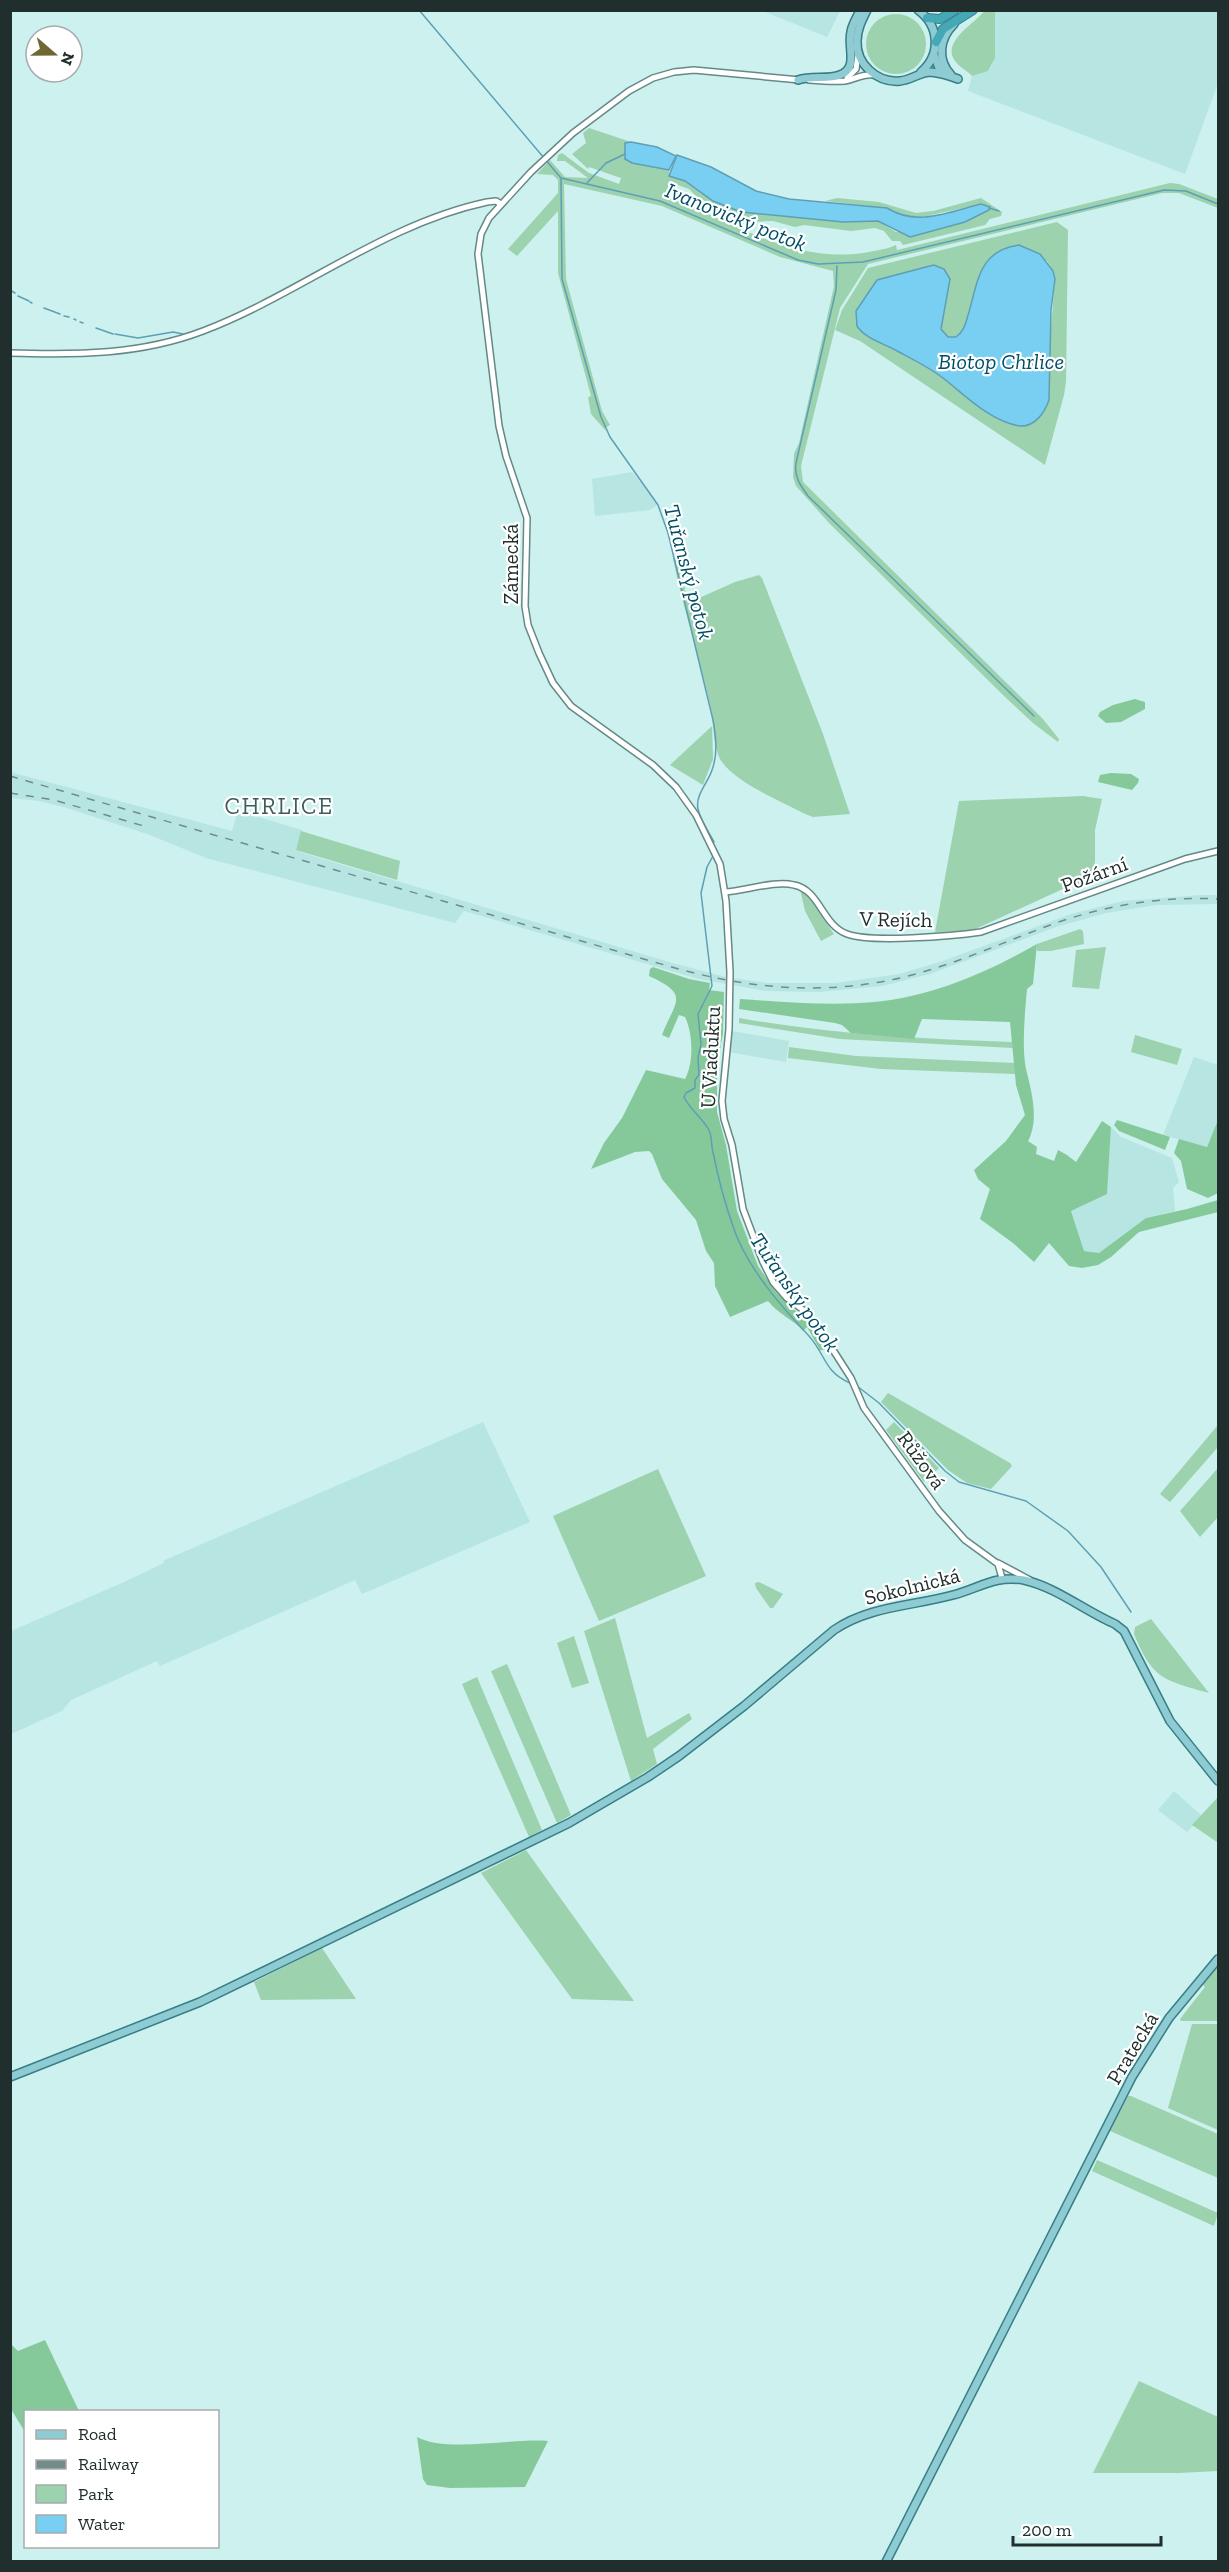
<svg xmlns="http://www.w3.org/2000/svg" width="1229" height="2572" viewBox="0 0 1229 2572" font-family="'Zilla Slab',serif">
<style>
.built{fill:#b7e5e1}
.green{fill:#9cd2ad;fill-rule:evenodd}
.forest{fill:#85c99b}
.water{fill:#79cff1;stroke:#5e9fb6;stroke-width:1.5}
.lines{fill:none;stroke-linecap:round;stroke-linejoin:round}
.stream{stroke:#5e9fb6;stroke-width:1.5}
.minor-casing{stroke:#668986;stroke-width:8}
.major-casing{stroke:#377e86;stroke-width:10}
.highway-casing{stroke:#377e86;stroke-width:10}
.minor{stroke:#fff;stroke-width:5}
.major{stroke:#8fcbd3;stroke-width:7}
.highway{stroke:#44a8b6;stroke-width:8}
.rail{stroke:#728c8a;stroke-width:1.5;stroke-dasharray:8 8;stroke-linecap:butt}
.labels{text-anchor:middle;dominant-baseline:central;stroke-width:4.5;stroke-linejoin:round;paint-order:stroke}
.street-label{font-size:21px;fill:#202f2e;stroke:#fff}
.water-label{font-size:22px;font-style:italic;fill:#004e65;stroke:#fff}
.quarter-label{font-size:24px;letter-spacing:1.5px;fill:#3c5d5b;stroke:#fff}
</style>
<rect width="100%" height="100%" fill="#ccf1ee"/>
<g class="built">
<path d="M763 11H840L827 37Z"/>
<path d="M995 11H1218V83L1185 174 968 91 972 76 988 71 993 63Z"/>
<path d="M632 472 655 499 657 505 650 510 595 516 592 479Z"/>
<path d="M10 772 232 831 238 811 302 830 296 850 306 854 676 964 726 977 767 983H836L899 974 940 962 1071 914 1123 901 1201 895H1218V904L1156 905 1106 913 1056 927 930 974 882 986 819 992 766 991 699 979 464 911 455 923 206 858 150 835 67 808 39 801 11 798Z"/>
<path d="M732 1031 789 1041 786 1062 729 1052Z"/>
<path d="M1194 1057 1218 1065V1120L1207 1147 1163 1135Z"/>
<path d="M1111 1127 1121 1137 1172 1158 1179 1182 1173 1188 1175 1211 1146 1218 1099 1253 1084 1251 1071 1211 1107 1193Z"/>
<path d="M483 1422 530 1522 362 1594 355 1580 160 1666 157 1661 71 1700 62 1711 11 1734V1631L122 1583 164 1563 163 1561Z"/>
<path d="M1174 1791 1202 1816 1187 1832 1158 1810Z"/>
</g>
<g class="green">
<path d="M985 10 995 11V58L988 71 972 76C968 71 960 68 955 61 941 41 975 24 985 10Z"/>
<circle cx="896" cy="44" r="30"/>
<path d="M589 128 631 142 625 143V158L669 170V175L685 181 713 201 741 212 843 222 878 221 896 232 941 228 981 204 913 219 900 216 887 208 825 201 837 198 879 202 916 213 933 211 981 198 1002 212 1001 216 990 219 985 225 903 245 900 241H892L884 231 875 228 851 231 804 225 795 227 773 221 742 222 696 196 689 189 675 184 672 185 669 192 670 198 687 201 692 207C750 232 803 264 869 252 878 250 888 249 896 245L897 250 1170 183 1179 184 1218 199V208L1179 193H1162L868 264 840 308 801 466 803 482 1042 718 1059 739 1058 742 1033 723 1004 696 829 523 796 486 793 477 794 454 799 443 834 286 833 271 780 257 662 206 564 184 566 279 602 411 610 425 605 428 606 431 591 414 588 397 591 396 558 273V211L517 256 508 249 558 193V180L553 175 537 174 550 160 565 177 588 178 565 161H557L558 155 562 153 589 173 619 184 621 178 589 167 588 169 572 154 586 143 583 133Z"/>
<path d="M1057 222 1068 230 1066 382 1064 395 1045 465 860 341 835 330 842 310 868 268ZM1047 261 1053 271 1055 279 1050 341V391L995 417 942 377 887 345 866 336 856 311 877 280 925 267 944 269 950 279 941 329 944 335 953 339 961 334 964 328 976 287Z"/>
<path d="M678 557 688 603 735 582 759 575 762 578 823 734 850 814 813 817 803 813C780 801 737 783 722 762 713 749 714 725 711 709 700 658 683 609 673 558Z"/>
<path d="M712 726 713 759 703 785 670 765Z"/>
<path d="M1083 796 1102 799 1095 830V880L1065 888 971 931 935 932 959 801Z"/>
<path d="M301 831 400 861 397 880 296 850Z"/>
<path d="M800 889 809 897 834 934 821 941 805 911Z"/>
<path d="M1080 929 1083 931 1084 944 1051 951H1037V944Z"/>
<path d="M1106 947 1099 989 1072 987 1076 950Z"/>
<path d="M739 1018C830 1034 920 1039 1012 1042L1013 1048 840 1039 739 1023Z"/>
<path d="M1135 1035 1182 1049 1177 1065 1131 1052Z"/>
<path d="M789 1047 856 1056 1015 1063V1074L881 1069 788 1058Z"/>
<path d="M888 1393 1010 1463 1012 1466 991 1489 967 1483 948 1470 881 1402Z"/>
<path d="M894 1422 939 1468 924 1482 886 1430Z"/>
<path d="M1218 1425V1447L1170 1502 1160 1494Z"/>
<path d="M1218 1468V1517L1200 1537 1180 1511Z"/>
<path d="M658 1469 706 1576 599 1621 553 1516Z"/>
<path d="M759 1582 783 1594 773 1608H770L756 1588 755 1583Z"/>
<path d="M615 1618 647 1738 689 1713 692 1719 653 1749 657 1764 631 1781 584 1631Z"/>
<path d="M1151 1619 1209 1693C1164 1680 1153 1680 1134 1634L1135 1627Z"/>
<path d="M574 1636 589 1683 572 1688 557 1643Z"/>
<path d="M507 1664 571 1815 557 1823 491 1671Z"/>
<path d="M477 1677 542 1830 529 1837 462 1684Z"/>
<path d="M1218 1797V1841L1217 1842 1192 1825Z"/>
<path d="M526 1850 634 2001 572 1999 481 1873Z"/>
<path d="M322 1948 356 1999 261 2000 254 1982Z"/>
<path d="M1218 1965V2021H1181L1180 2019 1205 1987 1202 1984Z"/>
<path d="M1192 2024H1218V2130L1168 2108Z"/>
<path d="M1128 2096H1131L1218 2134V2178L1110 2131Z"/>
<path d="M1097 2160 1218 2213 1214 2226 1092 2171Z"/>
<path d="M1139 2381 1218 2417V2471L1179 2473H1093Z"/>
</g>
<g class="forest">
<path d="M1135 699 1145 702V709L1121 722 1106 723 1098 716 1100 712 1113 705Z"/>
<path d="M1111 773 1131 774 1139 779 1138 783 1132 790 1098 782 1100 775Z"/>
<path d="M1037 944 1033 984 1027 989C1025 1012 1021 1051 1027 1073 1032 1093 1039 1121 1028 1141L1037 1147 1036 1154 1054 1161 1058 1150 1067 1155 1076 1162 1102 1121 1111 1127 1107 1194 1071 1211 1084 1251 1099 1253 1146 1218 1187 1209 1218 1200V1212L1139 1232 1111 1257 1098 1265 1082 1268 1069 1266 1049 1243 1034 1262 1013 1243 980 1219 990 1189 978 1179 974 1170 1006 1141 1025 1115 1016 1085 1010 1022 922 1019 914 1039 851 1033 842 1025 835 1023 739 1009 740 999C784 1002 830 1006 874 1002 931 997 988 972 1037 944Z"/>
<path d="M653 967 689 979 710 983 709 990 724 992 723 1034 717 1065V1112L726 1145 737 1211 758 1266 776 1292 816 1331 828 1350H820L807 1327 803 1331C793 1319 778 1314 768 1301L730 1317 715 1286 714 1263 706 1251 696 1220 662 1179 652 1154 649 1151 635 1152 591 1169 604 1143 622 1118 646 1070 685 1079C694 1063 693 1033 685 1017L679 1015 669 1038 662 1035C675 1001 691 995 649 976L650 969Z"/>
<path d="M1117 1120 1170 1137 1165 1150 1119 1131 1114 1125Z"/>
<path d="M1218 1120V1193L1208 1198 1187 1189 1181 1161 1174 1153 1179 1139 1207 1147Z"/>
<path d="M45 2340 79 2411 26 2412 25 2432 11 2409V2344L18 2351Z"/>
<path d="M417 2437C446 2453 512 2438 548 2441L525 2487 450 2488 427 2485 423 2479Z"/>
</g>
<g class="water">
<path d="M631 142 657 147 676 156 669 170 632 163 625 159V143Z"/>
<path d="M677 155 711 167 756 191 789 199 887 208C917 227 949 212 981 204L990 207 989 210 965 222 910 237 878 221 843 222 741 212 713 201 685 181 669 176Z"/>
<path d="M1019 245 1040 254 1053 271 1055 279 1051 310 1049 400C1045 412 1035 427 1020 426 991 422 965 395 943 378 930 368 914 360 899 352 886 344 865 339 857 326L856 311 877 280 926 267 934 265 944 269 950 279 941 329 948 337H956C965 331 966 321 969 312 978 280 980 250 1019 245Z"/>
</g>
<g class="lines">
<g class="stream">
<path d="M419 10 561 178 660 201 798 260 818 264 863 262 1164 190 1186 191 1218 204"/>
<path d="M561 179 562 279 601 417 610 437 658 505 668 533 713 720C716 737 718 754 712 770 708 783 695 795 698 809 700 820 709 832 714 842"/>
<path d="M587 183 606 163 625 154"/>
<path d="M989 208 999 211"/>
<path d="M837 266 836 290 796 463C794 477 800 485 808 496L1034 716"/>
<path d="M10 290 15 293"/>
<path d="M18 296 29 301"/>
<path d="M30 302 32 303"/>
<path d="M44 308 60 314"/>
<path d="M64 316 69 317"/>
<path d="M74 319 76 320"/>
<path d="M80 322 83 323"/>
<path d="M96 328 113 334"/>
<path d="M115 334 138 338 173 332 183 334"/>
<path d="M713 856 707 867 701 893 712 986 698 1014 701 1044 698 1058 699 1075 695 1080V1088L686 1093 684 1097C690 1110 702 1117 709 1130 712 1136 711 1145 713 1152 718 1178 726 1207 735 1232 750 1271 781 1306 809 1336 826 1355 824 1372 850 1383"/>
<path d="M857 1386 879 1403 945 1471 959 1482 1026 1501 1068 1531 1101 1567 1131 1612"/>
</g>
<defs>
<g id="minor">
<path d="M847 78 856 69 858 55"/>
<path d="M800 80 694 70 674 72 653 78 629 91 573 133 531 172 489 218 481 234 478 254 499 426 506 456 527 518 525 606 528 625 539 653 553 683 571 706 653 765 676 787 696 815 720 864 726 901 730 972 729 1029 722 1101 724 1119 732 1145 743 1209 763 1262 773 1282 787 1298 806 1312 819 1328 851 1378 864 1408 939 1511 965 1540 998 1564 1002 1578"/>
<path d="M809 80C821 81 833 82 845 81 856 79 863 73 875 75"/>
<path d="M10 353C76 355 140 355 203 331 300 294 384 224 487 202L496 201 501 204"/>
<path d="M725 892C745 891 775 880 794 885 820 890 822 925 847 934 870 943 954 936 981 932L1185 859 1218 851"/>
<path d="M998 1563 1030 1580"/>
</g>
<g id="major">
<path d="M867 10C862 20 857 30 857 41 856 64 877 83 900 81 911 80 920 72 931 72 940 73 950 76 958 79"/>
<path d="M918 10C940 26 941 55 921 72"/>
<path d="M934 55 939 68 948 74"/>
<path d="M951 75C937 60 939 39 954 24"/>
<path d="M798 80C812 75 827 80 840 75 859 68 847 47 851 32 852 24 857 18 860 10"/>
<path d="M10 2077 200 2002 569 1823 648 1777 679 1756 744 1706 834 1630C869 1606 913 1606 953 1595 980 1588 994 1575 1024 1580 1056 1587 1085 1611 1115 1624L1124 1631 1170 1721 1218 1781"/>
<path d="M886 2562 1132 2077 1169 2018 1218 1959"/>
</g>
<g id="highway">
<path d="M927 18 940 19 955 10"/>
<path d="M936 42 943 29 973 10"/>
</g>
</defs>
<use href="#minor" class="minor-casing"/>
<use href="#major" class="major-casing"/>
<use href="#highway" class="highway-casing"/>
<use href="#minor" class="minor"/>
<use href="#major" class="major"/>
<use href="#highway" class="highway"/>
<g class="rail">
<path d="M10 776 675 968C754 990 832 996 912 975 961 962 1006 941 1053 924 1106 905 1163 896 1218 899"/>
<path d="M10 793 54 800 144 826"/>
</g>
</g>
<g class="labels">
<g class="street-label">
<text transform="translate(510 564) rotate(-90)">Zámecká</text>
<text transform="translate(1094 874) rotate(-20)">Požární</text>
<text transform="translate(896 919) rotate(1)">V Rejích</text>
<text transform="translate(710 1057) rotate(-87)">U Viaduktu</text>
<text transform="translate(922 1460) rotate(54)">Růžová</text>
<text transform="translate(912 1586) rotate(-14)">Sokolnická</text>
<text transform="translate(1132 2048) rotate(-59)">Pratecká</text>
</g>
<g class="water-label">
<text transform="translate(736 217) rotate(22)">Ivanovický potok</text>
<text x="1001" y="361">Biotop Chrlice</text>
<text transform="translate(689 572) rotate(75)">Tuřanský potok</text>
<text transform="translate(795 1292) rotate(55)">Tuřanský potok</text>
</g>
<g class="quarter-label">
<text x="279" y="805">CHRLICE</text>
</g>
</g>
<rect width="1229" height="2572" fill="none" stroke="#202f2e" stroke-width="24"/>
<rect x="24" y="2410" width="195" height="138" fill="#ffffff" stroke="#a6acab" stroke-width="1.5"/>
<rect x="36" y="2430" width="30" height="9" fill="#8fcbd3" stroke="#a6acab" stroke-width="1.5"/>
<text x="78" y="2440" font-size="18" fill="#202f2e">Road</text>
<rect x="36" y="2460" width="30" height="9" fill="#728c8a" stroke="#a6acab" stroke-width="1.5"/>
<text x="78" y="2470" font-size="18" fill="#202f2e">Railway</text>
<rect x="36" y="2485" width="30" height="18" fill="#9cd2ad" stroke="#a6acab" stroke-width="1.5"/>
<text x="78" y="2500" font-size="18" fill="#202f2e">Park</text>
<rect x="36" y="2515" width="30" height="18" fill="#79cff1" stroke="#a6acab" stroke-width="1.5"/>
<text x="78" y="2530" font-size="18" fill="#202f2e">Water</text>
<g transform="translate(54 54) rotate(110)"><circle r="28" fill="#ffffff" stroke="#a6acab" stroke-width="1.5"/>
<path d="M0-4.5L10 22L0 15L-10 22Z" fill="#706834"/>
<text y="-9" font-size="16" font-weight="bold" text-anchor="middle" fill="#202f2e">N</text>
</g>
<path d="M1013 2536v9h148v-9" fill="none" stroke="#202f2e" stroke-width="3"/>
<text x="1022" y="2536" font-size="18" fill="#202f2e" stroke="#ffffff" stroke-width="4.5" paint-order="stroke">200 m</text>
</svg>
